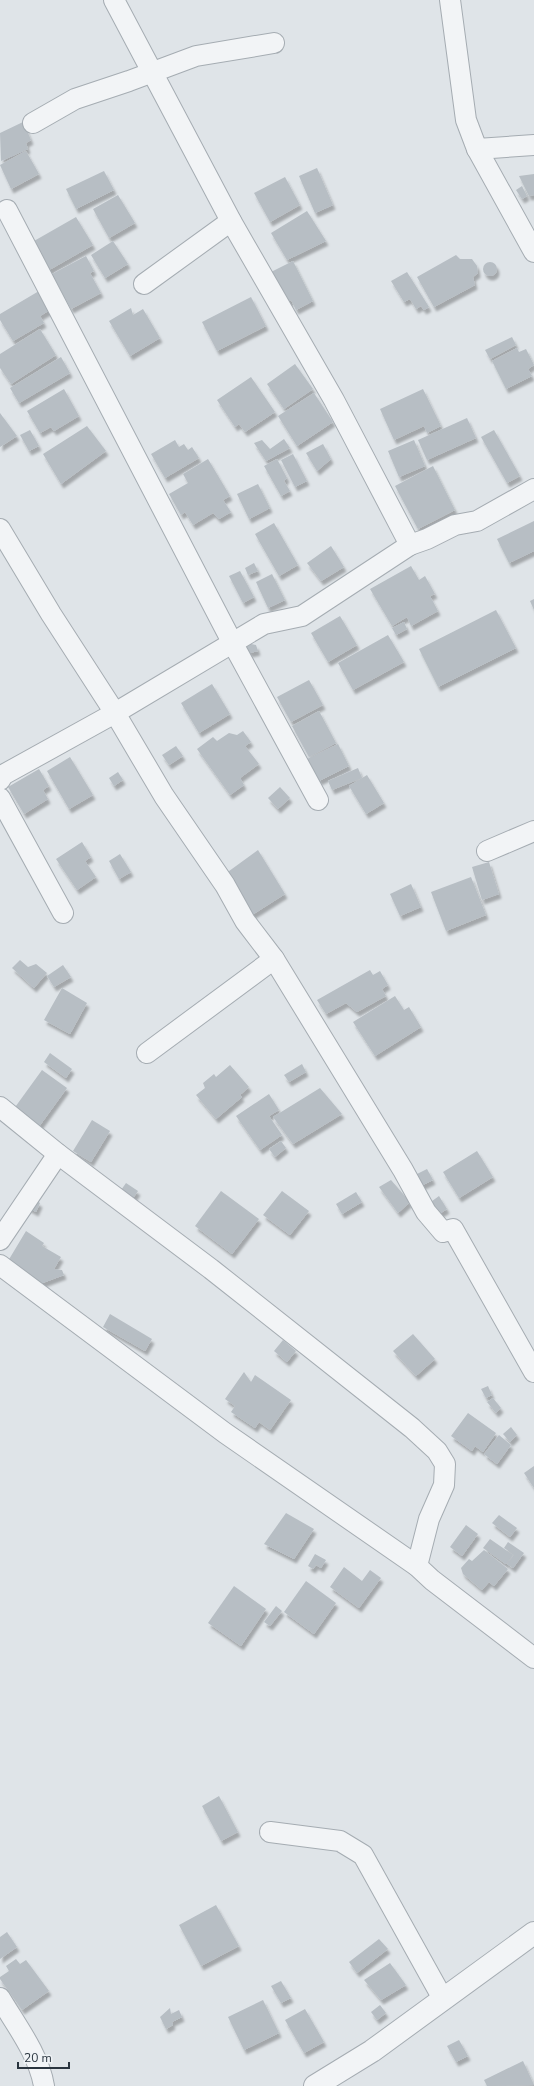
<svg xmlns="http://www.w3.org/2000/svg" width="534" height="2086" viewBox="0 0 534 2086" font-family="'Nunito Sans',sans-serif">
<style>
.building{fill:#b7bec4;filter:url(#shadow)}
.lines{fill:none;stroke-linecap:round;stroke-linejoin:round}
.minor-casing{stroke:#a5acb2;stroke-width:22}
.tertiary-casing{stroke:#a5acb2;stroke-width:24}
.minor{stroke:#f2f4f6;stroke-width:20}
.tertiary{stroke:#f2f4f6;stroke-width:22}
</style>
<defs>
<filter id="shadow"><feDropShadow dx="2.5" dy="4.5" stdDeviation="1" flood-color="#0004"/></filter>
</defs>
<rect width="100%" height="100%" fill="#dfe4e8"/>
<g class="building">
<path d="M23 122 31 140 26 143 28 149 1 161 0 133Z"/>
<path d="M26 151 39 174 11 189 0 165Z"/>
<path d="M317 168 333 205 315 213 299 176Z"/>
<path d="M104 171 114 190 76 209 66 189Z"/>
<path d="M534 174V195L529 196 519 176Z"/>
<path d="M285 177 300 205 270 222 254 193Z"/>
<path d="M522 186 527 196 522 199 516 190Z"/>
<path d="M118 195 135 223 109 238 93 209Z"/>
<path d="M307 211 326 241 287 260 271 233Z"/>
<path d="M76 217 93 245 44 273 27 245Z"/>
<path d="M113 241 128 264 105 278 91 255Z"/>
<path d="M456 255 460 259H472L477 266 478 273 473 277 475 285 434 307 417 277Z"/>
<path d="M86 256 94 271 90 273 101 293 71 309 52 274Z"/>
<path d="M293 261 313 301 296 310 291 300 285 306 269 273Z"/>
<circle cx="490" cy="269" r="7"/>
<path d="M407 272 429 307 424 310 421 306 416 309 410 299 404 302 391 281Z"/>
<path d="M39 291 50 310 40 316 44 323 13 341 0 320V314Z"/>
<path d="M251 297 266 326 217 351 202 322Z"/>
<path d="M131 308 133 315 143 309 160 338 130 356 109 321Z"/>
<path d="M40 329 56 355 11 384 0 368V354Z"/>
<path d="M512 337 516 345 490 359 485 350Z"/>
<path d="M517 348 519 352 526 349 534 365 528 369 532 376 506 389 492 361Z"/>
<path d="M61 357 70 373 19 403 10 388Z"/>
<path d="M295 364 313 389 284 409 267 384Z"/>
<path d="M251 377 275 412 245 432 239 424 235 427 217 400Z"/>
<path d="M64 389 79 416 54 431 51 427 40 433 27 411Z"/>
<path d="M423 389 441 426 427 433 424 426 394 440 380 409Z"/>
<path d="M314 393 333 422 297 446 278 416Z"/>
<path d="M0 413 17 436 0 447Z"/>
<path d="M467 418 476 438 427 460 418 440Z"/>
<path d="M87 426 106 451 61 484 43 454Z"/>
<path d="M30 430 39 446 29 451 20 435Z"/>
<path d="M494 430 520 476 507 483 481 437Z"/>
<path d="M284 439 290 448 266 461 254 443 262 440 270 449Z"/>
<path d="M175 440 179 447 184 444 188 450 192 447 199 458 165 478 151 454Z"/>
<path d="M414 440 425 466 399 477 388 451Z"/>
<path d="M323 444 331 459 317 471 306 453Z"/>
<path d="M293 454 307 481 295 487 281 460Z"/>
<path d="M208 459 230 496 223 500 231 512 219 519 213 513 193 525 185 512 181 515 169 494 188 483 183 474Z"/>
<path d="M277 459 287 478 284 481 290 491 281 496 264 466Z"/>
<path d="M433 466 455 510 418 529 395 486Z"/>
<path d="M258 484 270 508 249 519 237 494Z"/>
<path d="M534 521V551L509 563 497 539Z"/>
<path d="M274 523 298 565 279 576 255 534Z"/>
<path d="M331 546 344 567 321 581 307 563Z"/>
<path d="M254 563 258 571 248 575 245 568Z"/>
<path d="M411 566 419 580 425 576 435 594 430 596 438 611 411 626 407 617 392 626 370 589Z"/>
<path d="M240 571 254 597 243 603 229 576Z"/>
<path d="M272 574 285 600 268 608 256 582Z"/>
<path d="M534 599V610L530 601Z"/>
<path d="M496 610 516 648 438 687 419 649Z"/>
<path d="M340 616 357 645 328 662 311 633Z"/>
<path d="M404 622 407 629 396 635 392 628Z"/>
<path d="M388 635 404 662 353 690 338 663Z"/>
<path d="M251 644 256 645 258 651 250 653 244 646Z"/>
<path d="M309 680 323 705 291 722 277 697Z"/>
<path d="M212 684 230 714 199 733 181 703Z"/>
<path d="M319 711 336 743 309 757 292 726Z"/>
<path d="M243 731 251 742 245 746 259 764 240 778 244 785 230 795 197 749 213 737 217 741 229 733 237 735Z"/>
<path d="M338 744 349 766 319 781 307 759Z"/>
<path d="M176 746 183 756 169 765 162 755Z"/>
<path d="M70 757 93 795 69 809 47 771Z"/>
<path d="M358 768 362 778 332 790 328 781Z"/>
<path d="M39 769 49 786 43 790 48 799 24 814 8 787Z"/>
<path d="M118 772 123 780 114 786 109 778Z"/>
<path d="M367 775 384 803 366 814 349 786Z"/>
<path d="M280 787 290 798 278 809 268 798Z"/>
<path d="M82 842 91 857 85 861 96 877 77 890 56 859Z"/>
<path d="M258 850 285 894 252 915 225 874Z"/>
<path d="M120 854 131 872 119 879 109 861Z"/>
<path d="M489 862 499 894 482 900 472 867Z"/>
<path d="M471 877 486 915 446 931 431 892Z"/>
<path d="M411 884 421 907 400 916 390 894Z"/>
<path d="M20 960 28 967 36 964 47 973 34 988 12 968Z"/>
<path d="M63 965 71 977 54 987 47 976Z"/>
<path d="M370 970 373 975 380 971 388 985 382 989 386 996 357 1012 346 1003 326 1014 317 1000Z"/>
<path d="M62 988 87 1003 70 1034 44 1020Z"/>
<path d="M395 996 404 1010 409 1007 421 1027 375 1056 353 1022Z"/>
<path d="M50 1053 72 1069 66 1078 44 1062Z"/>
<path d="M302 1064 306 1072 289 1082 284 1075Z"/>
<path d="M230 1065 249 1087 240 1095 242 1097 216 1119 196 1095 205 1088 203 1083 214 1074 216 1077Z"/>
<path d="M42 1070 67 1088 38 1128 13 1110Z"/>
<path d="M320 1088 342 1114 293 1144 273 1117Z"/>
<path d="M269 1094 279 1110 269 1116 282 1135 260 1150 236 1116Z"/>
<path d="M92 1120 110 1131 91 1162 73 1151Z"/>
<path d="M281 1141 286 1148 275 1157 269 1149Z"/>
<path d="M477 1151 493 1177 459 1198 443 1172Z"/>
<path d="M427 1169 433 1180 421 1186 415 1175Z"/>
<path d="M391 1180 410 1202 398 1213 379 1187Z"/>
<path d="M126 1183 138 1191 131 1201 119 1193Z"/>
<path d="M221 1191 259 1219 232 1254 195 1226Z"/>
<path d="M282 1191 309 1211 290 1235 263 1215Z"/>
<path d="M356 1192 362 1202 342 1214 336 1204Z"/>
<path d="M439 1196 447 1209 436 1216 428 1204Z"/>
<path d="M32 1198 40 1203 36 1212 27 1207Z"/>
<path d="M26 1231 44 1243 42 1246 61 1257 54 1269 62 1270 64 1275 40 1284 27 1277V1273L8 1261Z"/>
<path d="M110 1314 152 1339 145 1351 103 1327Z"/>
<path d="M413 1334 435 1359 416 1376 393 1351Z"/>
<path d="M283 1340 296 1351 287 1362 274 1351Z"/>
<path d="M244 1372 251 1382 255 1375 291 1400 270 1430 259 1422 255 1428 231 1412 235 1406 225 1399Z"/>
<path d="M488 1386 492 1395 486 1398 481 1389Z"/>
<path d="M493 1398 501 1408 496 1413 487 1402Z"/>
<path d="M468 1413 496 1433 483 1452 475 1446 472 1451 451 1436Z"/>
<path d="M511 1427 517 1435 510 1442 503 1434Z"/>
<path d="M499 1435 511 1445 497 1464 484 1454Z"/>
<path d="M534 1466V1488L524 1473Z"/>
<path d="M286 1513 314 1529 294 1559 264 1544Z"/>
<path d="M499 1515 517 1528 510 1537 492 1523Z"/>
<path d="M466 1525 478 1534 462 1556 450 1547Z"/>
<path d="M490 1539 513 1555 506 1564 483 1548Z"/>
<path d="M508 1542 524 1553 513 1568 507 1564 514 1555 504 1548Z"/>
<path d="M484 1550 508 1569 494 1586 489 1582 482 1590 463 1574 461 1568 469 1559 472 1561Z"/>
<path d="M315 1554 326 1560 321 1568 316 1565 313 1569 308 1566Z"/>
<path d="M344 1567 362 1581 370 1570 381 1578 359 1608 330 1587Z"/>
<path d="M306 1581 336 1603 314 1634 284 1612Z"/>
<path d="M234 1586 266 1609 241 1646 208 1623Z"/>
<path d="M276 1606 282 1611 270 1626 264 1622Z"/>
<path d="M219 1796 238 1832 221 1841 202 1806Z"/>
<path d="M216 1905 239 1946 201 1966 179 1925Z"/>
<path d="M7 1932 17 1947 0 1959V1937Z"/>
<path d="M379 1939 388 1949 357 1973 349 1962Z"/>
<path d="M16 1959 20 1964 26 1960 49 1991 22 2010 0 1979V1977L9 1971 6 1966Z"/>
<path d="M390 1963 406 1985 381 2000 364 1980Z"/>
<path d="M281 1981 291 1998 281 2003 271 1986Z"/>
<path d="M263 2000 279 2033 244 2050 228 2017Z"/>
<path d="M380 2005 386 2013 377 2020 371 2012Z"/>
<path d="M170 2008 171 2014 179 2010 182 2017 172 2022 173 2025 166 2029 160 2017Z"/>
<path d="M305 2009 324 2042 304 2053 285 2020Z"/>
<path d="M459 2040 468 2056 456 2062 447 2046Z"/>
<path d="M523 2061 534 2085 487 2086 484 2080Z"/>
</g>
<g class="lines">
<defs>
<g id="minor">
<path d="M114 0 231 221 334 400 410 545 427 539 455 525 477 521 534 489"/>
<path d="M450 0 466 120 477 149 534 252"/>
<path d="M33 123 75 99 129 81 196 56 274 43"/>
<path d="M477 149 534 145"/>
<path d="M7 210 232 642 318 800"/>
<path d="M144 284 231 221"/>
<path d="M0 529 51 614 115 713 164 796 225 885 245 921 274 959 403 1170 426 1212 443 1232 453 1229 534 1372"/>
<path d="M0 780 3 775 115 713 264 624 302 616 410 545"/>
<path d="M0 798 63 913"/>
<path d="M487 851 534 831"/>
<path d="M147 1053 274 959"/>
<path d="M0 1107 58 1154 211 1269 412 1428 437 1451 445 1464 444 1485 429 1519 417 1566"/>
<path d="M0 1240 58 1154"/>
<path d="M0 1265 225 1433 417 1566 432 1580 534 1658"/>
<path d="M270 1832 340 1841 363 1855 443 1999"/>
<path d="M0 1998C16 2025 39 2055 44 2086"/>
</g>
<path id="tertiary" d="M315 2086 372 2051 534 1933"/>
</defs>
<use href="#minor" class="minor-casing"/>
<use href="#tertiary" class="tertiary-casing"/>
<use href="#minor" class="minor"/>
<use href="#tertiary" class="tertiary"/>
</g>
<path d="M18 2062v6h51v-6" fill="none" stroke="#29343e" stroke-width="2"/>
<text x="24" y="2062" font-size="12" fill="#29343e" stroke="#eff2f5" stroke-width="3" paint-order="stroke">20 m</text>
</svg>
